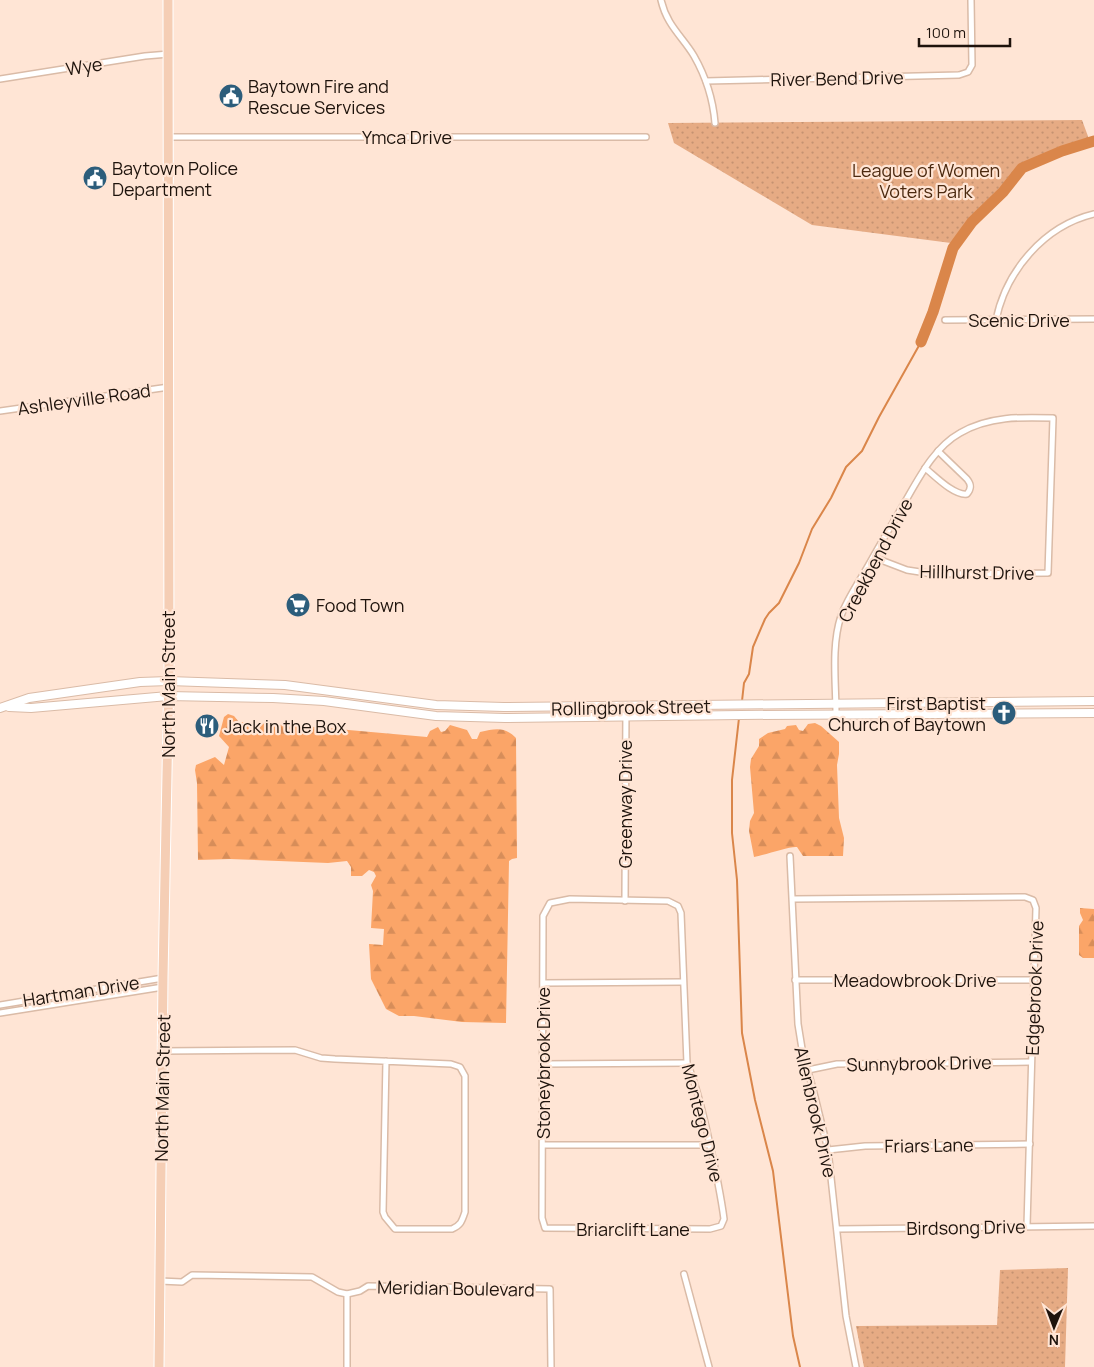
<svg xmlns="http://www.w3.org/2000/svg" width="1094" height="1367" viewBox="0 0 1094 1367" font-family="Manrope,sans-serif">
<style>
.forest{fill:url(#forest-firs)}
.park{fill:url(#park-dots)}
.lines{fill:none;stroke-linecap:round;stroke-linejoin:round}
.stream{stroke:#da864a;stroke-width:2}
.river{stroke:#da864a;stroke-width:11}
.minor-casing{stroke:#dabba7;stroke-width:8}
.secondary-casing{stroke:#dabba7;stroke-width:10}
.primary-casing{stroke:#fff;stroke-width:11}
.minor{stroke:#fff;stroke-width:5}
.secondary{stroke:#fff;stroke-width:8}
.primary{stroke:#f5ceb5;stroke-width:9}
.labels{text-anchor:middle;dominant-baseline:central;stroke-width:4.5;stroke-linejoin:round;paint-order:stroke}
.street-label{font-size:18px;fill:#1e130c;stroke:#ffe5d5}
.poi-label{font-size:18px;fill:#1e130c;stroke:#ffe5d5;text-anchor:start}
.park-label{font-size:18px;fill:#4c2a10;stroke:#ffe5d5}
</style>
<defs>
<pattern id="forest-firs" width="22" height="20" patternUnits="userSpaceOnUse" patternTransform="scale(1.25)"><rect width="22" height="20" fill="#fba568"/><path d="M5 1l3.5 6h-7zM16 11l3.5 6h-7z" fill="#d78d59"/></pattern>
<pattern id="park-dots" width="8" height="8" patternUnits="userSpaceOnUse" patternTransform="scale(1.25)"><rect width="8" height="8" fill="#e6ab84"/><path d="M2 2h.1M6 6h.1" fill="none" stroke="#c59271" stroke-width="1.8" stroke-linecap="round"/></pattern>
</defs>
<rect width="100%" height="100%" fill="#ffe5d5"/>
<g class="forest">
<path d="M228 714 234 716 239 722 315 727 427 737 430 731 438 727 441 732 445 731 450 725 467 730 472 739H477L480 732C495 729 504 726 516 738L517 858 512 859 509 861 506 1023 462 1022 414 1016H399L386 1009 371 979 369 944 383 945 384 929 371 928 373 891 371 885 376 876 374 872 369 870 362 876H351V867L347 861 328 863 230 859 198 860 197 783 195 770 196 765 215 757 224 765 229 747 219 736 224 717Z"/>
<path d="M815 723 821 726 839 742V754L837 765 839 818 844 838 843 856H803L797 847C790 846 765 855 754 857L749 831 750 821 754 813 750 767 751 759 759 746V739L768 733 785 729 787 726 796 725 799 730 803 731 808 724Z"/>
<path d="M1080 908 1094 909V958H1083L1079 955V926L1083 920 1080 913Z"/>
</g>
<g class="park">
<path d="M1082 120 1089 139 1026 162 951 243 812 225 674 143 668 123Z"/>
<path d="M1068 1268 1065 1367H864L856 1326 997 1325 1000 1270Z"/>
</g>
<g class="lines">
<g class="stream">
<path d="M742 701 744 683 749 674 753 647 765 619 769 613 779 603 799 563 812 529 831 498 846 467 862 451 879 417 921 342"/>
<path d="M739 718 732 780V833L737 880 742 1033 755 1100 773 1171 793 1336 800 1367"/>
</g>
<path class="river" d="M921 342 933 312 953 248 972 222 1003 192 1022 168 1062 151 1094 141"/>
<defs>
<g id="minor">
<path d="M661 0C667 26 682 36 694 56 706 77 713 99 715 123"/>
<path d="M0 79 145 56 169 54"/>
<path d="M706 81 959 75 968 72 972 65 971 0"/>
<path d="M168 137H646"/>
<path d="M945 320 1094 319"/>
<path d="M996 320C1006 271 1044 226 1094 214"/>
<path d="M0 411 169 387"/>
<path d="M925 468C935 476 954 496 967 494 972 488 971 484 967 479L938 451"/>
<path d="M836 714C836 683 831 646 841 616 847 599 859 582 868 566 879 546 891 526 902 507 918 480 933 448 960 433 989 416 1021 417 1053 418L1048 573 933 574 907 570 873 557"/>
<path d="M790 856 798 1024 803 1055 813 1089 828 1150 846 1316 856 1367"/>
<path d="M570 899 668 901 678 906 681 913 687 1063C696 1084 701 1105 706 1127 713 1158 720 1188 724 1219L721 1226 710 1229 545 1228 542 1218 543 916 550 903Z"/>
<path d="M793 899 1025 897 1033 900 1036 908 1027 1226"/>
<path d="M625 901 626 706"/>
<path d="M795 980H1034"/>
<path d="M544 983 683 982"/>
<path d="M0 1005 163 978"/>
<path d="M0 1013 163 987"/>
<path d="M163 1051 295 1050 321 1058 335 1059 451 1064 460 1067 465 1076V1212C462 1221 461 1225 452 1229H395L385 1217 383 1212 386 1061"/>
<path d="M543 1064 687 1063"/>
<path d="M808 1070 837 1064 1031 1062"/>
<path d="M543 1145H711"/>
<path d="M828 1150 865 1146 1030 1144"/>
<path d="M837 1229 1094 1226"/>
<path d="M684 1274 709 1367"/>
<path d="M160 1281 182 1282 192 1275 312 1277 338 1292 347 1294 360 1291 368 1286 550 1289 551 1367"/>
<path d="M347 1294V1367"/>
</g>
<g id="secondary">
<path d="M9 707 31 708 168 696 273 698 324 701 436 716 505 718 741 715 1094 713"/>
<path d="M0 708 29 698 140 682 169 681 285 685 436 705 504 707 1094 701"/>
</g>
<path id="primary" d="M159 1367 163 978 169 671 168 0"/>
</defs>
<use href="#minor" class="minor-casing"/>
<use href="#secondary" class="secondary-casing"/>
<use href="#primary" class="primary-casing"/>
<use href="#minor" class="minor"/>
<use href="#secondary" class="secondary"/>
<use href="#primary" class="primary"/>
</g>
<defs>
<symbol id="civic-disc" viewBox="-11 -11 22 22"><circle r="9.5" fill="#2c5d7b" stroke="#ffe5d5"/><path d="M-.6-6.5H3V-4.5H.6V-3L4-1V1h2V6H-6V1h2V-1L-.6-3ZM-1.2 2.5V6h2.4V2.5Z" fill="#fff"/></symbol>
<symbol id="supermarket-disc" viewBox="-11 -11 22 22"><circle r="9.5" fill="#2c5d7b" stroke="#ffe5d5"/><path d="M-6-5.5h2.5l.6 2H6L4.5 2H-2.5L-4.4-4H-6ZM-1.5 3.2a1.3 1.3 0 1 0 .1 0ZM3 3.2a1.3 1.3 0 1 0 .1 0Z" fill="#fff"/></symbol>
<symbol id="church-disc" viewBox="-11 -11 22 22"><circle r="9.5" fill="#2c5d7b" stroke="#ffe5d5"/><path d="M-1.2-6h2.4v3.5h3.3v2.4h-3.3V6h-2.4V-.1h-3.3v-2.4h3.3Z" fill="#fff"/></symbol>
<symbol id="restaurant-disc" viewBox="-11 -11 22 22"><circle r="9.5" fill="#2c5d7b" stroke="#ffe5d5"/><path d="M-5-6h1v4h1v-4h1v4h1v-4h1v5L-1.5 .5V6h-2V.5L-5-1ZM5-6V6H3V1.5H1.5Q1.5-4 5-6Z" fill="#fff"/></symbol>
</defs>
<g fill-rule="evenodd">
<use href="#civic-disc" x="217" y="82" width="28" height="28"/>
<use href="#civic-disc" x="81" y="164" width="28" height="28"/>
<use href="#supermarket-disc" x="284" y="591" width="28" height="28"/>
<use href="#church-disc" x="990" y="699" width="28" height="28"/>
<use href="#restaurant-disc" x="193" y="712" width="28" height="28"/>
</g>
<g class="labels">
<g class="street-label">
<text transform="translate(84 66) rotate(-9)">Wye</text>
<text transform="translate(837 78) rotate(-1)">River Bend Drive</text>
<text x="407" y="137">Ymca Drive</text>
<text x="1019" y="320">Scenic Drive</text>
<text transform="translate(84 399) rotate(-8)">Ashleyville Road</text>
<text transform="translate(875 560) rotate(-62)">Creekbend Drive</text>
<text transform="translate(977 572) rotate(1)">Hillhurst Drive</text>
<text transform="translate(168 684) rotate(-90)">North Main Street</text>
<text transform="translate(631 707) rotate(-1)">Rollingbrook Street</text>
<text transform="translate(625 804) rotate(-90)">Greenway Drive</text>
<text x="915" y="980">Meadowbrook Drive</text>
<text transform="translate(1034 988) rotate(-88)">Edgebrook Drive</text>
<text transform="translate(81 991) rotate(-9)">Hartman Drive</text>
<text transform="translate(543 1063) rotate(-90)">Stoneybrook Drive</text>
<text transform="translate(919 1063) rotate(-1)">Sunnybrook Drive</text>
<text transform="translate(162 1088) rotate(-89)">North Main Street</text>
<text transform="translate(816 1112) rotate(77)">Allenbrook Drive</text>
<text transform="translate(703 1123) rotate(76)">Montego Drive</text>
<text transform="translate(929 1145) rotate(-1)">Friars Lane</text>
<text transform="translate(966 1227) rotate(-1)">Birdsong Drive</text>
<text x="633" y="1229">Briarclift Lane</text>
<text transform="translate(456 1288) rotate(1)">Meridian Boulevard</text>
</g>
<g class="poi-label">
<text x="248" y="86">Baytown Fire and<tspan x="248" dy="21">Rescue Services</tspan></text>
<text x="112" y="168">Baytown Police<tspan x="112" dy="21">Department</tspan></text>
<text x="316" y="605">Food Town</text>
<text x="986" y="703" text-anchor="end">First Baptist<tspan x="986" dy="21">Church of Baytown</tspan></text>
<text x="224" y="726">Jack in the Box</text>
</g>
<g class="park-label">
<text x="926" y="170">League of Women<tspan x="926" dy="21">Voters Park</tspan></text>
</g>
</g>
<g transform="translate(1054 1327) rotate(181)" stroke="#ffe5d5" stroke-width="4" paint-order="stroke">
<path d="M0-4L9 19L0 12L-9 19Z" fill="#1e130c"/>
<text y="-8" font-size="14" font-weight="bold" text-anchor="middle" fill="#1e130c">N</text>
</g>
<path d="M919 38v8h91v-8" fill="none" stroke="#1e130c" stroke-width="2.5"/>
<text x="926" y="38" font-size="15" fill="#1e130c" stroke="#ffe5d5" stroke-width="4" paint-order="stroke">100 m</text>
</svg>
